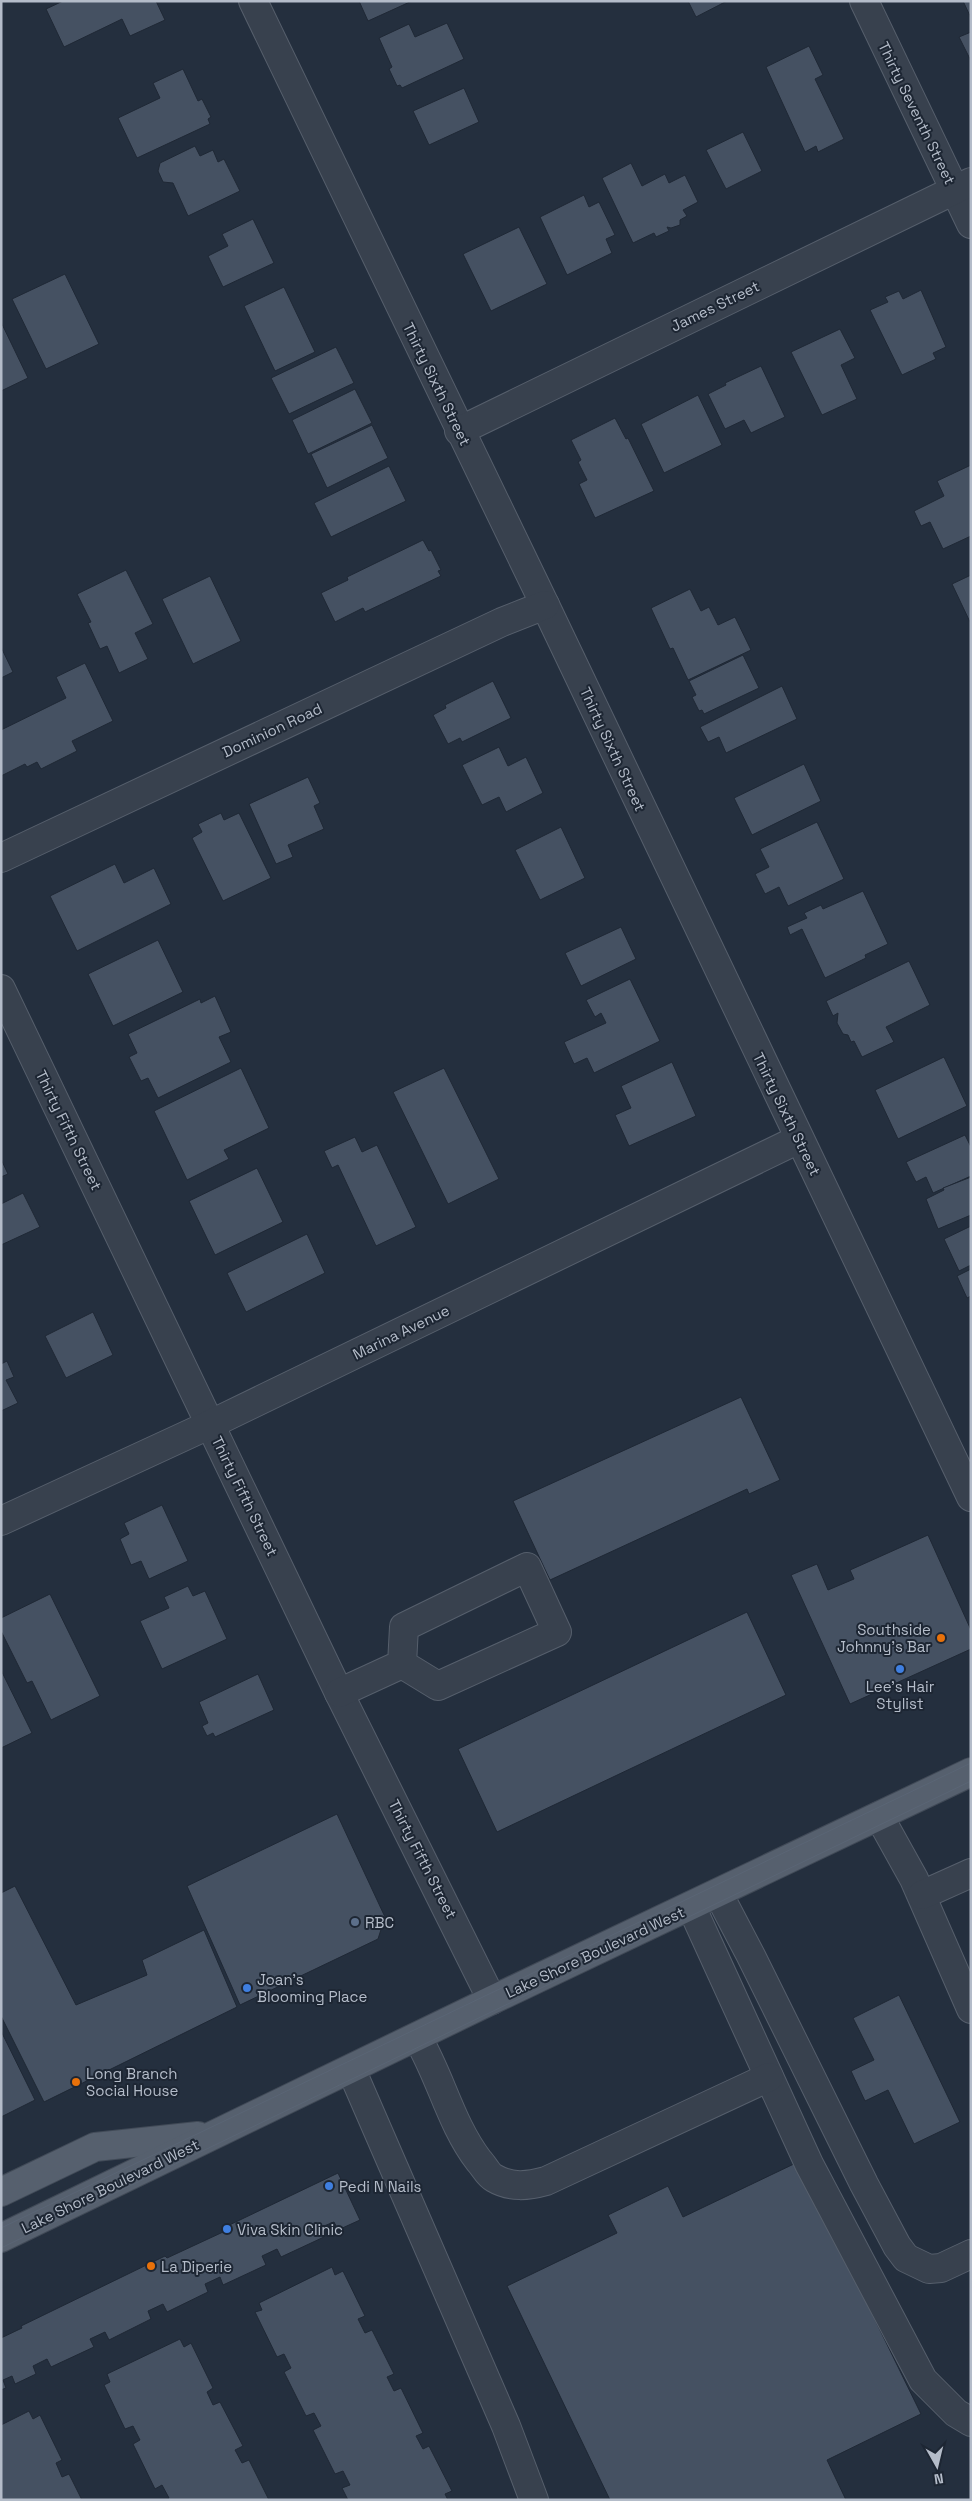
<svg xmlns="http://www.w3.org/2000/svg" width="972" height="2501" viewBox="0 0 972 2501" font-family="'Space Grotesk',sans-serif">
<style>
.building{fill:#455162;stroke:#1f2835}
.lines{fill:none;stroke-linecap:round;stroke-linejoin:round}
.minor-casing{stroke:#565f6c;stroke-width:30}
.major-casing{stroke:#414a57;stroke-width:30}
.minor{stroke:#38414e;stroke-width:28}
.major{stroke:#56606e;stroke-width:28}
.tram{stroke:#5a6575;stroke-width:1}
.food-dot{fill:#e8710a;stroke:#1d2633;stroke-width:2}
.shop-dot{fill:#3f7fe0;stroke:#1d2633;stroke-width:2}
.service-dot{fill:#5c6f8a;stroke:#1d2633;stroke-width:2}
.labels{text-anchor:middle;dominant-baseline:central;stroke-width:4;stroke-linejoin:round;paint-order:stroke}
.street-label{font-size:15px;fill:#b4bcc9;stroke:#1d2633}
.poi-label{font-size:15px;fill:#b4bcc9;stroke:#1d2633;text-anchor:start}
</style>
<rect width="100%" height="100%" fill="#242f3e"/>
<g class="building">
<path d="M63 1H156L165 20 130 36 122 19 64 47 46 9Z"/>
<path d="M359 1H412L368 21Z"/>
<path d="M688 1H727L696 17Z"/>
<path d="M963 1H971V18Z"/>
<path d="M447 23 464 59 402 88 400 85 397 86 389 69 392 67 379 38 409 24 415 37Z"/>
<path d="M971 32V61L959 37Z"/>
<path d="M809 46 823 75 815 79 844 139 818 152 816 146 805 152 766 67Z"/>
<path d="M183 69 198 101 202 99 211 117 208 119 210 124 137 158 118 118 160 98 153 83Z"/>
<path d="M464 88 479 122 429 145 413 111Z"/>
<path d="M743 132 762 171 726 189 706 150Z"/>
<path d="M195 146 200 156 213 150 218 162 224 159 240 191 188 216 173 183 163 182 158 171 160 163Z"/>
<path d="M631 163 642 186 665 174 669 183 685 175 698 202 683 210 687 216 680 220V225L671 228 667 227 669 231 656 237 654 233 633 243 602 178Z"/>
<path d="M584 195 589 207 599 202 615 235 606 239 612 253 567 275 540 217Z"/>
<path d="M253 219 274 263 223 287 208 256 228 246 222 234Z"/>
<path d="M519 227 547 284 491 311 463 254Z"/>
<path d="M65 274 99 344 46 369 12 299Z"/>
<path d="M284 287 315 352 275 371 244 306Z"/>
<path d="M921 290 946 347 933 353 936 359 902 375 870 310 888 302 885 297 899 291 903 299Z"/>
<path d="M1 322 28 378 1 391Z"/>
<path d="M840 329 855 358 841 365 857 399 822 415 791 352Z"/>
<path d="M336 347 354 383 289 414 271 378Z"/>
<path d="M761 366 785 417 751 433 744 420 725 429 708 394 726 385 725 383Z"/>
<path d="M355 389 372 423 308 454 292 420Z"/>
<path d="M698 395 722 445 664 473 641 424Z"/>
<path d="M615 418 626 439 628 438 654 491 595 518 579 484 587 480 578 462 581 460 571 440Z"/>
<path d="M372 425 388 458 327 488 311 454Z"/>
<path d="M971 465V536L943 549 930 522 921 526 914 511 944 496 937 481Z"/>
<path d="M389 466 406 501 331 537 314 503Z"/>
<path d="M423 540 429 551 431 550 441 570 438 571 441 576 365 612 363 608 335 622 321 593 348 580 347 577Z"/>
<path d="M126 570 153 624 135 633 148 659 119 673 107 646 100 649 88 623 91 622 77 594Z"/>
<path d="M971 575V622H970L952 584Z"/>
<path d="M210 576 241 641 193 664 162 599Z"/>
<path d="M690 589 701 611 709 607 718 625 735 617 751 650 688 680 673 648 670 649 651 608Z"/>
<path d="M1 647 13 672 1 678Z"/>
<path d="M743 655 759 688 704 714 702 710 699 711 692 697 696 695 689 681Z"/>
<path d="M85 663 113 721 72 741 77 751 41 769 37 762 27 767 25 764 1 776V730L66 698 56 677Z"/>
<path d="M493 681 511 718 462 742 460 738 448 744 433 715 446 708 445 705Z"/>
<path d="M782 686 797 719 726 753 719 737 708 742 700 727Z"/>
<path d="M499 747 508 766 526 757 543 793 506 812 499 797 482 805 462 765Z"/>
<path d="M804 764 821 801 752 835 734 798Z"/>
<path d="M308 777 320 803 314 806 324 829 288 845 293 857 276 864 249 804Z"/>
<path d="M221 813 224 820 239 813 271 878 223 901 192 838 202 832 198 824Z"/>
<path d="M817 822 844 879 788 906 779 887 765 894 755 874 769 867 760 849Z"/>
<path d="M561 827 585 878 540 900 515 850Z"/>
<path d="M115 864 124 883 154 868 171 904 77 951 50 896Z"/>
<path d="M863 891 888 944 865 955 866 958 825 978 802 929 790 935 787 927 807 918 804 913 821 905 823 909Z"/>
<path d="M621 927 636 959 581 986 565 953Z"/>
<path d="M158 940 183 992 113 1026 88 974Z"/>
<path d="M909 961 930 1005 886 1027 894 1042 862 1057 854 1041 851 1042 848 1035 843 1034 837 1023 838 1013 833 1016 826 1001Z"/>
<path d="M630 979 660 1041 594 1073 587 1058 574 1064 564 1042 606 1023 601 1013 595 1017 586 1000Z"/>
<path d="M215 996 231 1032 219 1037 231 1062 158 1098 148 1078 141 1081 129 1057 137 1053 128 1034 200 999 201 1003Z"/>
<path d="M944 1057 967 1106 898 1139 875 1090Z"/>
<path d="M672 1062 696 1116 629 1146 615 1115 631 1108 621 1086Z"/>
<path d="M241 1068 269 1128 224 1150 229 1159 187 1180 154 1111Z"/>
<path d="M444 1068 499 1179 448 1204 393 1092Z"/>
<path d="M965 1135 971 1147V1176L933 1193 926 1177 916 1182 906 1162Z"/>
<path d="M355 1137 362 1152 377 1145 416 1227 376 1246 338 1165 332 1168 324 1151Z"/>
<path d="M1 1159 8 1174 1 1177Z"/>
<path d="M257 1168 283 1222 215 1255 189 1201Z"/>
<path d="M971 1177V1215L938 1229 926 1199 944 1190 943 1188Z"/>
<path d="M23 1193 40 1227 1 1245V1204Z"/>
<path d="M971 1226V1265L959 1271 944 1239Z"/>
<path d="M307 1234 325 1273 246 1312 227 1273Z"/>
<path d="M971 1269V1296L967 1298 957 1276Z"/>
<path d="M93 1312 113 1355 66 1378 45 1336Z"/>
<path d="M7 1361 14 1377 6 1380 18 1403 1 1411V1364Z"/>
<path d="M741 1397 780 1480 749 1494 747 1489 550 1580 513 1501Z"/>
<path d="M162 1505 188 1561 149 1579 141 1561 131 1565 120 1539 129 1534 124 1523Z"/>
<path d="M928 1535 971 1630V1649L850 1704 791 1575 817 1564 828 1590 854 1579 850 1570Z"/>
<path d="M188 1586 193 1596 205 1591 227 1639 162 1669 140 1621 169 1608 164 1597Z"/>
<path d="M50 1594 100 1696 51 1720 32 1681 27 1683 1 1631V1618Z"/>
<path d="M747 1612 786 1695 497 1832 458 1749Z"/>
<path d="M1 1670 32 1733 1 1748Z"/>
<path d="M258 1674 274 1710 215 1737 213 1733 207 1736 202 1726 208 1723 199 1702Z"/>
<path d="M337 1814 385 1917 378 1939 240 2005 187 1886Z"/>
<path d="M15 1886 76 2005 147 1975 142 1960 204 1930 237 2007 44 2102 1 2016V1893Z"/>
<path d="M899 1995 960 2122 914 2144 888 2090 865 2101 851 2071 874 2060 853 2018Z"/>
<path d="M1 2031 35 2100 1 2117Z"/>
<path d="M798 2162 921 2414 827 2460 846 2500H610L507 2286 617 2233 608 2215 668 2186 683 2217Z"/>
<path d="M338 2173 360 2220 338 2230 334 2222 319 2228 324 2237 281 2257 277 2249 262 2256 266 2265 223 2285 220 2277 205 2284 208 2292 167 2312 163 2304 148 2311 151 2319 109 2340 105 2332 90 2339 94 2347 51 2367 47 2359 33 2366 36 2374 15 2384 12 2376 3 2380 6 2388 1 2390V2338L22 2328 21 2326 165 2256 167 2258 223 2232 221 2229Z"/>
<path d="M332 2267 335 2275 343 2271 365 2316 358 2319 365 2333 372 2330 394 2374 387 2377 394 2391 401 2388 423 2433 416 2436 423 2449 429 2446 452 2491 445 2494 448 2500H348L342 2488 350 2485 343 2471 335 2474 313 2430 321 2426 314 2413 306 2416 284 2372 291 2368 284 2354 277 2357 255 2312 262 2310 259 2303Z"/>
<path d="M180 2339 184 2347 191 2343 213 2388 207 2392 213 2405 220 2402 243 2446 235 2450 242 2463 249 2460 269 2500H166L169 2498 162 2485 155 2489 133 2444 140 2440 133 2426 125 2429 104 2385 110 2382 107 2374Z"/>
<path d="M29 2411 33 2419 40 2415 62 2460 56 2463 62 2477 69 2474 82 2500H1V2425Z"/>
</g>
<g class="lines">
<defs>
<g id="minor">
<path d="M253 1 545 605 971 1497"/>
<path d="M864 1 971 224"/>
<path d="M459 431 971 182"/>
<path d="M1 858 502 622 545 605"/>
<path d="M1 989 339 1693 492 2000"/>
<path d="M1 1521 211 1424 799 1139"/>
<path d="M339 1693 402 1664 438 1686 557 1632 527 1567 404 1627 402 1664"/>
<path d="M879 1816 914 1879 971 2009"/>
<path d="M718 1893 751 1956 864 2184 897 2246 906 2258 929 2269 941 2268 971 2254"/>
<path d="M922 1895 971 1873"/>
<path d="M691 1906 809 2164 923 2380 956 2413 971 2422"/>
<path d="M417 2037C441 2077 450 2123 479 2161 484 2166 488 2175 494 2178 511 2188 528 2186 546 2181L769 2077"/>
<path d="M351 2069 506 2426 534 2500"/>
</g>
<g id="major">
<path d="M1 2192 95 2147 198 2136"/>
<path d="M1 2238 492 2000 971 1772"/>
</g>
</defs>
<use href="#minor" class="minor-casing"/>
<use href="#major" class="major-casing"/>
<use href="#minor" class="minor"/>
<use href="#major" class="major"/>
<g class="tram">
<path d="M1 2228 971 1763"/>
<path d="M1 2248 971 1781"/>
</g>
</g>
<g class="food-dot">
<circle cx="941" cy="1638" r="5"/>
<circle cx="76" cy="2082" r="5"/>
<circle cx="151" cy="2266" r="5"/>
</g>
<g class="shop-dot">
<circle cx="900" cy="1669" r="5"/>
<circle cx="247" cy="1988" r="5"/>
<circle cx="329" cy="2186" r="5"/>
<circle cx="227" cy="2229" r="5"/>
</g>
<circle class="service-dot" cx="355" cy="1922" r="5"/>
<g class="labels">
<g class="street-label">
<text transform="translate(917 113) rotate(64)">Thirty Seventh Street</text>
<text transform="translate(715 306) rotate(-26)">James Street</text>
<text transform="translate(437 384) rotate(64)">Thirty Sixth Street</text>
<text transform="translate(272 730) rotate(-25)">Dominion Road</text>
<text transform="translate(613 749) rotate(65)">Thirty Sixth Street</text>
<text transform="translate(787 1114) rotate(64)">Thirty Sixth Street</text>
<text transform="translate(69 1130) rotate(64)">Thirty Fifth Street</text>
<text transform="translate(401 1332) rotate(-26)">Marina Avenue</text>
<text transform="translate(245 1496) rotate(64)">Thirty Fifth Street</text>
<text transform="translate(423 1859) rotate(63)">Thirty Fifth Street</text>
<text transform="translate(595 1952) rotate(-25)">Lake Shore Boulevard West</text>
<text transform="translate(110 2186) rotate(-26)">Lake Shore Boulevard West</text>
</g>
<g class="poi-label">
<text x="931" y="1629" text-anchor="end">Southside<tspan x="931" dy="17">Johnny's Bar</tspan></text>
<text x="900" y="1686" text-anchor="middle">Lee's Hair<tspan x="900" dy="17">Stylist</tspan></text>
<text x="365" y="1922">RBC</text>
<text x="257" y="1979">Joan's<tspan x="257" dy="17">Blooming Place</tspan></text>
<text x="86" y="2073">Long Branch<tspan x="86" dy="17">Social House</tspan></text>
<text x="339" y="2186">Pedi N Nails</text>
<text x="237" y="2229">Viva Skin Clinic</text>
<text x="161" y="2266">La Diperie</text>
</g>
</g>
<rect width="972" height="2501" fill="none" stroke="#b4bcc9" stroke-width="5"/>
<g transform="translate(937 2466) rotate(172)" stroke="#1d2633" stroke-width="4" paint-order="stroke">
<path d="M0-4L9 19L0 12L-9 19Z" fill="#b4bcc9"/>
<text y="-8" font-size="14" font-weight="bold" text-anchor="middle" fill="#b4bcc9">N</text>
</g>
</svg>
